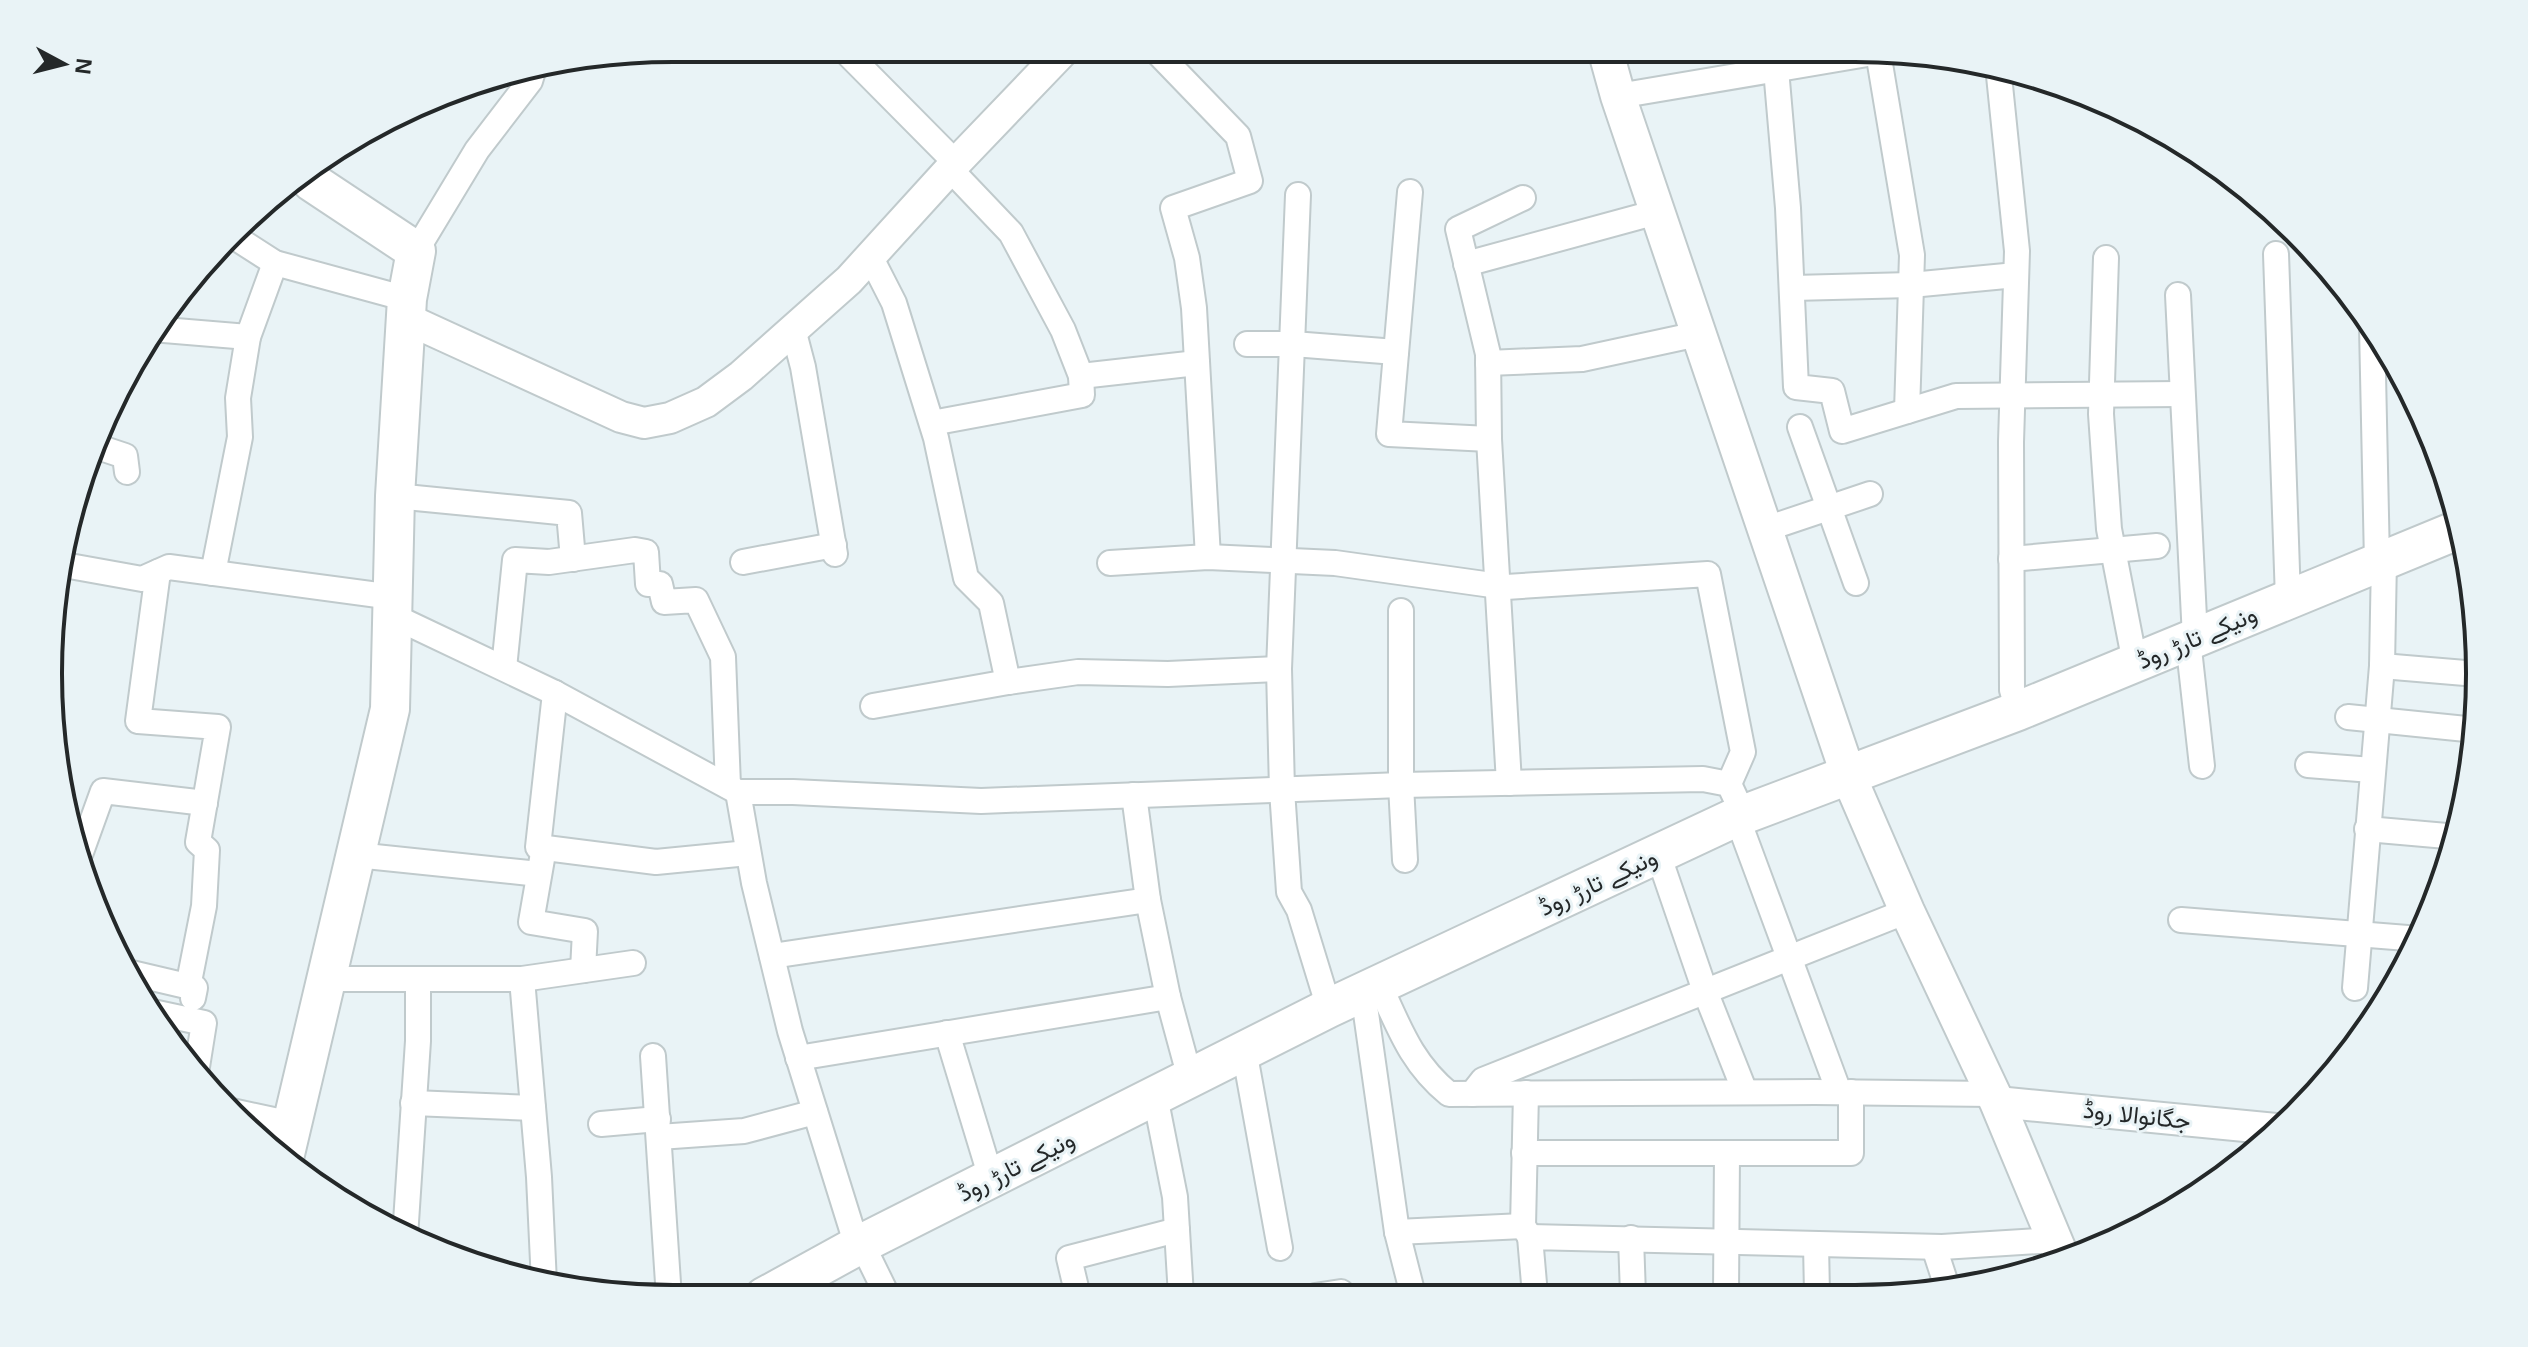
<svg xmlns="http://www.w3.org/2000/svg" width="2528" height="1347" viewBox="0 0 2528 1347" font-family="Arial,Vazirmatn,sans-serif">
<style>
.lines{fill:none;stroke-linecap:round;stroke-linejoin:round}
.minor-casing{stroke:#c0cacc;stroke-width:28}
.tertiary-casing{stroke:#c0cacc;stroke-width:34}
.secondary-casing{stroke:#c0cacc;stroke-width:38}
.primary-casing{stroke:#c0cacc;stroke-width:42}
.minor{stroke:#fff;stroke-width:24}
.tertiary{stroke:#fff;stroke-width:30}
.secondary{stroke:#fff;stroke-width:34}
.primary{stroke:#fff;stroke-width:38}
.labels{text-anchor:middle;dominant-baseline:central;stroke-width:6;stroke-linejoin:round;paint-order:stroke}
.street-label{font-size:24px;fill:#242829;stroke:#e9f3f6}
.rim{fill:none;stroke:#242829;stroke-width:4}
</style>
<rect width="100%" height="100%" fill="#e9f3f6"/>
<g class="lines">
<defs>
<g id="minor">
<path d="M842 48 956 163"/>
<path d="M1154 49 1238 136 1250 181 1173 208 1187 258 1194 308 1208 557"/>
<path d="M1878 52 1912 255 1907 411"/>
<path d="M1998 66 2017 251 2011 442 2012 690 2018 711"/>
<path d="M1776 69 1788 208 1796 387 1832 391 1842 431 1956 396 2182 394"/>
<path d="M1618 96 1891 50"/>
<path d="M1410 192 1389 434 1489 439"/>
<path d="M1298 195 1279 669 1282 790 1289 892 1299 910 1329 1008"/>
<path d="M236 238 275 263 407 299"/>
<path d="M416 251 477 150 530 81 533 71"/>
<path d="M2276 254 2288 599"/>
<path d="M870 256 894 303 936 438 966 578 991 603 1008 682"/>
<path d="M2106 258 2101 414 2109 529 2135 663"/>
<path d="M1466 264 1657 212"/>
<path d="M1793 288 1911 285 2016 275"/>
<path d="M2178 295 2195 638"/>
<path d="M2372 327 2377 562"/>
<path d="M152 329 248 337"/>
<path d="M793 329 803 367 835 554"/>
<path d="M1247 344H1293L1396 352"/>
<path d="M1488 363 1582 359 1698 334"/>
<path d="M1081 376 1197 363"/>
<path d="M932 423 1082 395 1081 376 1063 330 1011 233 950 169"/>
<path d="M1800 427 1856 583"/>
<path d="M98 447 125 456 127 472"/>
<path d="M395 496 569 513 573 559"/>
<path d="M1763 530 1870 494"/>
<path d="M2011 559 2157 546"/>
<path d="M743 562 834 545"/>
<path d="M1110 563 1208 557 1335 563 1506 587 1708 574 1743 752 1729 784"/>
<path d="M64 565 142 579 169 567 393 597"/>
<path d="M158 572 138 721 218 727 198 842 207 850 204 906 188 987"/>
<path d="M213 573 240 437 238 398 248 337 275 263"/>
<path d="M1401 611V785L1405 860"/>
<path d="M393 616 555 693 738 792H793L981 801 1401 785 1703 779 1729 784 1743 814"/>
<path d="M2188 640 2202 766"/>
<path d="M2382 666 2477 674"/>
<path d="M504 668 515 560 549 562 635 550 646 552 648 584H660L664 602 696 600 723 657 728 786"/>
<path d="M555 693 538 847 656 862 748 853"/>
<path d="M873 706 1008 682 1078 672 1168 674 1279 669"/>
<path d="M2348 717 2476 730"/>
<path d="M2308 765 2372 770"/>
<path d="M1509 783 1489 439 1488 354 1458 229 1523 198"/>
<path d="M738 792 754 883 790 1031 857 1246"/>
<path d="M1134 795 1148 900 1168 997 1190 1078"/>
<path d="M1737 817 1839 1092"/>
<path d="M2367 829 2458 837"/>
<path d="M81 852 103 791 205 803"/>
<path d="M1658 854 1705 991 1745 1092"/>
<path d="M356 855 539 874"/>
<path d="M542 859 531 922 585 931 583 970"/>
<path d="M2181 920 2420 939"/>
<path d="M772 956 1148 900"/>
<path d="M127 972 195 988 193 998"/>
<path d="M326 979H522L633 963"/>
<path d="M522 979 539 1177 544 1283"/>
<path d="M1379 984C1399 1027 1411 1063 1449 1094L1815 1092 1993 1094"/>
<path d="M2355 988 2382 666 2384 559"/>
<path d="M1363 992 1397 1232 1413 1295"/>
<path d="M148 1011 204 1023 196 1073"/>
<path d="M947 1033 991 1178"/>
<path d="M1244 1050 1280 1248"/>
<path d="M653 1056 669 1298"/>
<path d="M798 1058 1168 997"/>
<path d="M1526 1093 1523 1226 1530 1237"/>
<path d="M1472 1094 1483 1080 1907 911"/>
<path d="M1155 1096 1175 1197 1181 1296"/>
<path d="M413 1103 533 1108"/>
<path d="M227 1110 292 1124"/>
<path d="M601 1124 658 1119"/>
<path d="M659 1137 744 1131 815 1112"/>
<path d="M1524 1153H1851V1092"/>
<path d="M1397 1232 1523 1226"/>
<path d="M405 1237 418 1041V980"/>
<path d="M1631 1238 1633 1295"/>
<path d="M862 1244 888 1297"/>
<path d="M1816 1244 1817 1294"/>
<path d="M1934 1247 1948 1290"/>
<path d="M1726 1294 1727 1153"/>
<path d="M1535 1295 1530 1237 1942 1247 2055 1240"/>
<path d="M1078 1296 1069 1258 1177 1230"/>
<path d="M1315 1296 1341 1292V1295"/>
</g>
<g id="tertiary">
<path d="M407 319 621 417 644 423 670 418 706 402 741 376 849 280 950 169 1066 48"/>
<path d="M1997 1102 2276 1129"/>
</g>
<path id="secondary" d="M1605 49 1618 96 1849 777 1907 911 1997 1102 2063 1260"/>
<g id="primary">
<path d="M285 1154 390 709 395 496 407 299 416 251 312 182 302 172"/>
<path d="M764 1297 857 1246 1329 1008 1732 819 2018 711 2460 529"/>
</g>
</defs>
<use href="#minor" class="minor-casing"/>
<use href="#tertiary" class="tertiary-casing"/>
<use href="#secondary" class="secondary-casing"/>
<use href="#primary" class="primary-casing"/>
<use href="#minor" class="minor"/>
<use href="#tertiary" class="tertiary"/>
<use href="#secondary" class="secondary"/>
<use href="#primary" class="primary"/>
</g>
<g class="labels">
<g class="street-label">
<text transform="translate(2197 637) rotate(-23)">ونیکے تارڑ روڈ</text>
<text transform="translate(1598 882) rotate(-25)">ونیکے تارڑ روڈ</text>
<text transform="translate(2137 1115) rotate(6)">جگانوالا روڈ</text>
<text transform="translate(1016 1166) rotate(-27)">ونیکے تارڑ روڈ</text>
</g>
</g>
<path d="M0 0H2528V1347H0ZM673 62H1855A611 611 0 0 1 2466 673V674A611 611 0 0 1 1855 1285H673A611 611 0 0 1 62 674V673A611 611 0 0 1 673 62Z" fill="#e9f3f6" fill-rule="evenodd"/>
<path class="rim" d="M673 62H1855A611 611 0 0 1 2466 673V674A611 611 0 0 1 1855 1285H673A611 611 0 0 1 62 674V673A611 611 0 0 1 673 62Z"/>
<g transform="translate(64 64) rotate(97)" stroke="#e9f3f6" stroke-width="6" paint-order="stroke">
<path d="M0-6L14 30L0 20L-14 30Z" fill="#242829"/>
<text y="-12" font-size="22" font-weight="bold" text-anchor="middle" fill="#242829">N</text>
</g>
</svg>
